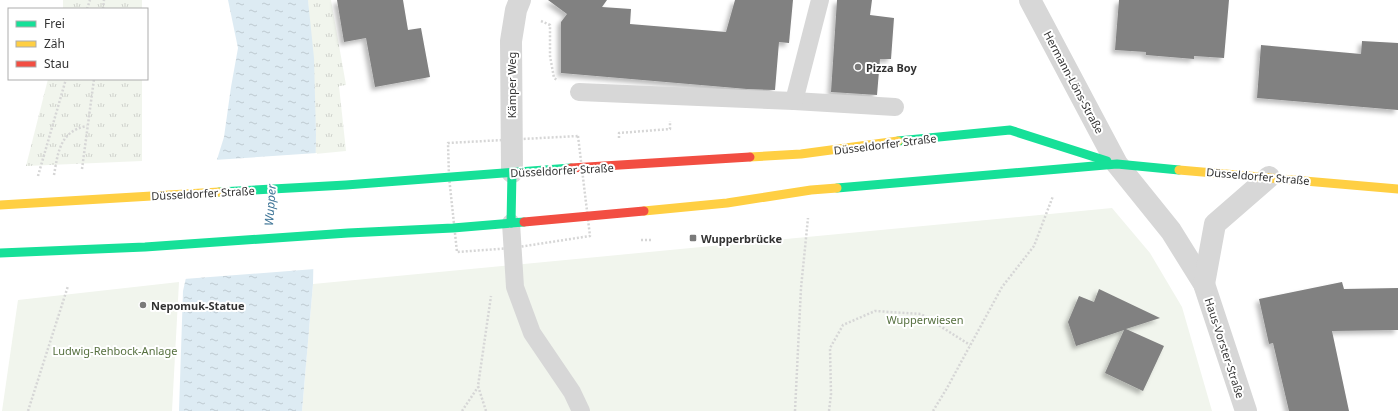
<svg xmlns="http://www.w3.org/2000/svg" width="1398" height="411" viewBox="0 0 1398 411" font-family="'Noto Sans',sans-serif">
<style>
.grass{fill:url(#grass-tufts)}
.park{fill:#f1f5ed}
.water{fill:url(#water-ripples)}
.pier{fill:#fff}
.building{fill:#818181;filter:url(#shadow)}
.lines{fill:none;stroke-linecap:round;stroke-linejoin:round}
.path{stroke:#d6d6d6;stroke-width:2.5;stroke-dasharray:2 2;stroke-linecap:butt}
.lane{stroke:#d7d7d7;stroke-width:18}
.street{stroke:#d7d7d7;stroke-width:22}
.fast{stroke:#16e098;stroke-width:9}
.slow{stroke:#ffcf43;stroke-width:9}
.jam{stroke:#f24e42;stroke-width:9}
.poi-dot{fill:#7a7a7a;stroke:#fff;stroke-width:1.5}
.labels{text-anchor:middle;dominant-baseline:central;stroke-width:4;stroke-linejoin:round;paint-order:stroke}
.poi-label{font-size:11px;font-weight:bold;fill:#333;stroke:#fff;text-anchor:start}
.street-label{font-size:11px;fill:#333;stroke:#fff}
.park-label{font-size:11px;fill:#56703f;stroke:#fff}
.water-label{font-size:12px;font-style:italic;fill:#3f7597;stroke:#fff}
</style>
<defs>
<pattern id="grass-tufts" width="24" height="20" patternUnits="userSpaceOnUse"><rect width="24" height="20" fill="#f1f5ed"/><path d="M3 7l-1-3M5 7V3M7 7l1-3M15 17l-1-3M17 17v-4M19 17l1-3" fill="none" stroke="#cfd2cc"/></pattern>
<pattern id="water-ripples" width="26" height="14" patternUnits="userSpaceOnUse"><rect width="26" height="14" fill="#ddebf3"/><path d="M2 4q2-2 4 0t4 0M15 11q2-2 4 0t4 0" fill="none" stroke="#becad1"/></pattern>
<filter id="shadow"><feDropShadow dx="-3.5" dy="3.5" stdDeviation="2" flood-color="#0004"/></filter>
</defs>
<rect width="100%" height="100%" fill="#fff"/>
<g class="grass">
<rect x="63" y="0" width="79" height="9"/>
<path d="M308 0H331L346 85 339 86 346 151 315 154 316 135Z"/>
<path d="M48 79H142V161L26 166Z"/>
</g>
<g class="park">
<path d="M1112 208 1150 253 1182 307 1212 411H302L313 284Z"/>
<path d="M179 282 172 411H2L18 300Z"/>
</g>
<path class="water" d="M228 0H308L314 58 316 135 313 284 302 411H179L183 291 201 211 224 137 231 87 238 48Z"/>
<path class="pier" d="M317 153 315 269 184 279 199 210 214 160Z"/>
<g class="building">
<path d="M337 0H403L408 30 421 28 430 77 375 87 366 38 344 42Z"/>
<path d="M548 0H607L602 7 631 9 630 24 726 32 735 0H793L789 43 779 42 775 90 747 89 561 73V22L567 14Z"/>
<path d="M837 0H872L870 15 894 18 891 59H880L877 95 831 92Z"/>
<path d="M1119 0H1229L1224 58 1194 56V59L1146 55V52L1115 50Z"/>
<path d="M1362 41 1398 43V110L1257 98 1261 45 1361 54Z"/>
<path d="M1342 282 1344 289 1398 288V330L1332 331 1349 411H1289L1273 343 1269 344 1259 299Z"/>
<path d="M1099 289 1160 318 1126 329 1164 346 1143 391 1105 373 1124 330 1076 346 1068 322 1079 296 1094 302Z"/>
</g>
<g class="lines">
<g class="path">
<path d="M87 9 90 0"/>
<path d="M103 9 104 0"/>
<path d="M541 21 550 25V56L554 78 557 80"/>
<path d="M578 136 590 236 512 248 457 252 449 177 448 143Z"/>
<path d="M619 138V133L670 129V121"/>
<path d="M82 169 94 79"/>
<path d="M54 175C58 152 60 131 87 126"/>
<path d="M38 176 66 79"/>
<path d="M641 240H651"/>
<path d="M28 411 68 286"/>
<path d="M462 411 478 387"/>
<path d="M486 411 478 386 491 296"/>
<path d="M795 411 801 288 808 218"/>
<path d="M829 411 831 394 830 348 843 325 875 311 921 314 970 345"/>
<path d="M933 411 947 388 1002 287 1034 246 1053 196"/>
</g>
<g class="lane">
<path d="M579 92 794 101 895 107"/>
<path d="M794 101 820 0"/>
<path d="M511 223 515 287 532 333 572 392 581 411"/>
</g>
<g class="street">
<path d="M1030 0 1117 164 1171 231 1204 284 1246 411"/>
<path d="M512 172 511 41 516 10 520 0"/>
<path d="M1204 284 1215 224 1269 177"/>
</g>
<g class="fast">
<path d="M898 141 1010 130 1107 161"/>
<path d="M837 188 1117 164 1179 170"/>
<path d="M219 192 346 185 571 168"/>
<path d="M511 223 512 172"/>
<path d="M0 253 145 247 348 233 453 228 524 222"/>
</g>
<g class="slow">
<path d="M750 157 801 154 898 141"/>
<path d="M1179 170 1398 189"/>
<path d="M0 205 219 192"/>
<path d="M644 211 727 203 811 190 837 188"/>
</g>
<g class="jam">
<path d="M571 168 750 157"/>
<path d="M524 222 644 211"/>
</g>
</g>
<g class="poi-dot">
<circle cx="858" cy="67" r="4"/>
<rect x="689" y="234" width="8" height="8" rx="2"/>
<circle cx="143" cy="305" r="4"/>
</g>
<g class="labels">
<g class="poi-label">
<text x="866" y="67">Pizza Boy</text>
<text x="701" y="238">Wupperbrücke</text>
<text x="151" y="305">Nepomuk-Statue</text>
</g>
<g class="street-label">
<text transform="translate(1074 82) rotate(62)">Hermann-Löns-Straße</text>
<text transform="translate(511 85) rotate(-90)">Kämper Weg</text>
<text transform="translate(885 144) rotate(-7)">Düsseldorfer Straße</text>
<text transform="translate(562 170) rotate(-3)">Düsseldorfer Straße</text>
<text transform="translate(1258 176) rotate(5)">Düsseldorfer Straße</text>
<text transform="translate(203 193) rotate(-3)">Düsseldorfer Straße</text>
<text transform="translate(1225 348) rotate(72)">Haus-Vorster-Straße</text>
</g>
<g class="park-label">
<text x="925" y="319">Wupperwiesen</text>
<text x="115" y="350">Ludwig-Rehbock-Anlage</text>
</g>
<g class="water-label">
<text transform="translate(270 205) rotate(-86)">Wupper</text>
</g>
</g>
<rect x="8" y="8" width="140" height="72" fill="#ffffff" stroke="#adadad"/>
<rect x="16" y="21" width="20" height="6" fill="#16e098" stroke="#adadad"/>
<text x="44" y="28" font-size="12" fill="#333333">Frei</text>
<rect x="16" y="41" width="20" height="6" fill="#ffcf43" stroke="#adadad"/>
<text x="44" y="48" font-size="12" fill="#333333">Zäh</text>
<rect x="16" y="61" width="20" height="6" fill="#f24e42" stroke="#adadad"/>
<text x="44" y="68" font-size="12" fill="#333333">Stau</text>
</svg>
